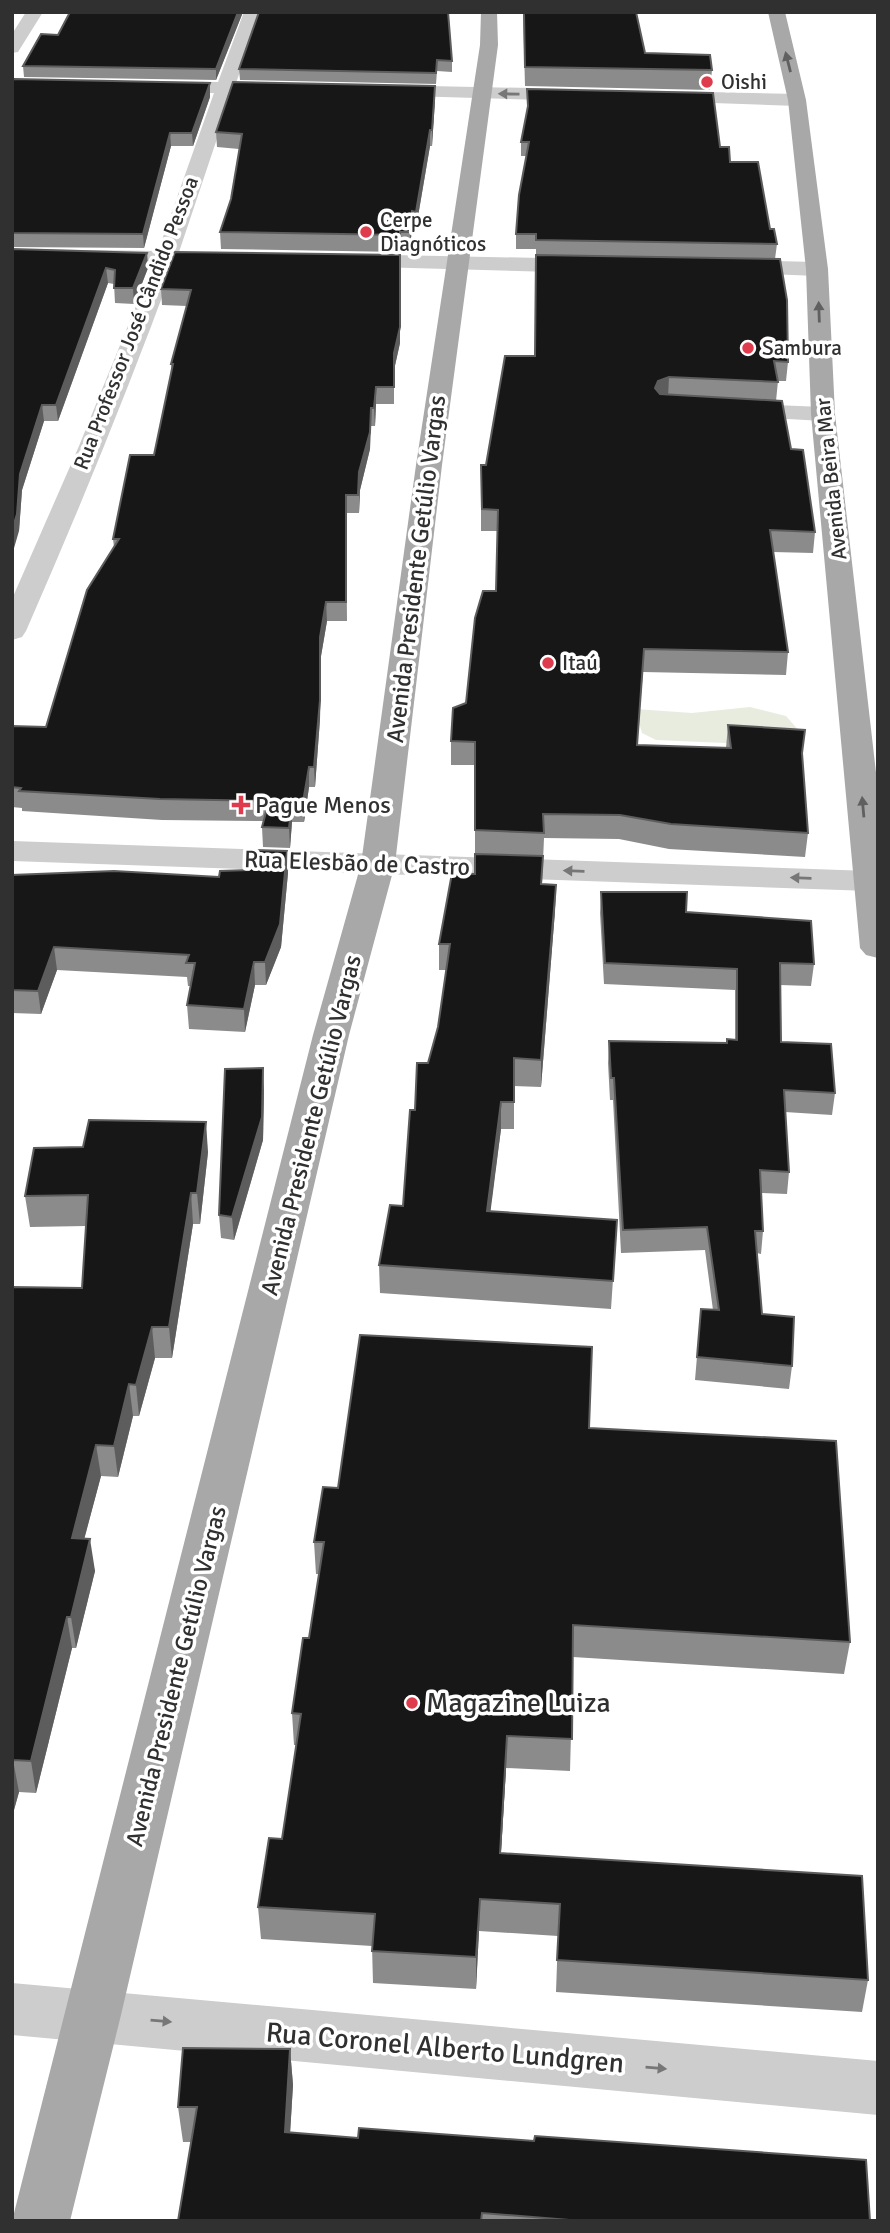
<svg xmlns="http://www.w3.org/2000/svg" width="890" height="2233" viewBox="0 0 890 2233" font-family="Signika,sans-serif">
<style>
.green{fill:#e7ecdf}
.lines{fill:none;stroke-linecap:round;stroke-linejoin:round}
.minor{fill:#cdcdcd;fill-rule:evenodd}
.major{fill:#a8a8a8;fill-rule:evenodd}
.wall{fill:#8b8b8b}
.shaded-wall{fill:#5d5d5d}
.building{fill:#171717;stroke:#5d5d5d;stroke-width:2}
.oneway{fill:#606060}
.oneway2{fill:#777}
.poi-dot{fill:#de3b4d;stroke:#fff;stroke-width:2.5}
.labels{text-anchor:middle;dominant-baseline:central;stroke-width:7;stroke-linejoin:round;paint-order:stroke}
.far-poi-label{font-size:21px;fill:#303030;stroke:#fff;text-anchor:start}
.far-street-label{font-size:21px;fill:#303030;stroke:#fff}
.street-label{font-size:24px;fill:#303030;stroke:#fff}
.poi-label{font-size:24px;fill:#303030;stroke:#fff;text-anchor:start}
.near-poi-label{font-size:28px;fill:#303030;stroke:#fff;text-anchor:start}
.near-street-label{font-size:28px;fill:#303030;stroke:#fff}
</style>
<rect width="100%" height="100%" fill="#fff"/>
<path class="green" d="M750 707 786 716 801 733 768 745 656 740 642 733 635 709 692 713Z"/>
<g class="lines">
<g class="minor">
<path d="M26 12H43L18 52 12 53V34Z"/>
<path d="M244 12H261L236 83H283L292 89 283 95 232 94 179 252 232 254 235 259 232 264 224 266 174 265C129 388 79 510 26 631L22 637 12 640V599L79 446 153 264 12 261V249L158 251 214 93H158L149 87 158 81 218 82Z"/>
<path d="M382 85 577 89 586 95 577 101 375 95 373 91 375 87Z"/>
<path d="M662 91 797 94 806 100 797 106 655 101 653 97Z"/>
<path d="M347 254 588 259 596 261 599 266 596 271 588 273 339 266 336 261 339 256Z"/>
<path d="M728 260 817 262 825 264 828 269 825 274 817 276 720 272 717 267 720 262Z"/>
<path d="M730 403 823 407 832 409 835 414 832 419 823 421 721 415 718 410 721 405Z"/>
<path d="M12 841 870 871 878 873V889L870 891 12 861Z"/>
<path d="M12 1983 878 2061V2115L12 2035Z"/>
</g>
<g class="major">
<path d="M481 12H497L498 45 442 465 395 864 349 1035 121 2015 70 2221H12L313 1035 361 864 416 465 480 45Z"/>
<path d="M768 12H785L806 100 828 269 835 414 878 790V958L866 955 860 948 811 414 806 269 788 100Z"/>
</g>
</g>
<g class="wall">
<path d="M70 12H243L216 80 24 77 23 66 58 35Z"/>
<path d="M259 12 452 61V72L437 71 436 84 240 80 239 69Z"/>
<path d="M523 12H636L645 53 712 70 710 90 525 86Z"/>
<path d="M12 82 210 83V97L193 146H171L144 248 12 247Z"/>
<path d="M435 86 432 146H430L416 228H412L410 249H401V252L221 249 220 232 231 199 239 149 217 147 216 132Z"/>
<path d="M527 89 720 147 730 162 770 229 777 244 775 259 536 255V249H516V234L526 156H521V142L527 111Z"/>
<path d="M12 249 147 253 148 268 134 304 115 303 114 284 108 283 58 421H44L22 490 19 531Z"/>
<path d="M175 252 400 343 394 370V404H376L375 426H371L370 449 360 490 359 513H346L347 621H327L321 656 320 719 315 787H309L304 822H292L290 848 263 847 262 827 263 821 162 820 22 811V808L12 807V726L46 727 114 547 113 539 154 455 172 372 171 364 187 306 162 305 161 289Z"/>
<path d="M534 356 788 362 786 381H778L776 401 815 532 813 553 773 552 788 652 786 675 643 672 637 745 726 748 728 725 802 756 808 833 805 857 669 849 619 839 544 838 542 884 556 885 555 911 541 1087 514 1086V1129H501L490 1211 617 1220 611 1309 380 1293 379 1265 403 1206 415 1110 438 1027 446 970H439V944L475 874V765H451V741L466 703 496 591 498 531H481V465H486Z"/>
<path d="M287 851 288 873 281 947 266 985H255L245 1032 189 1029 187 1005 191 986H188L187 977 57 970 41 1014 12 1013V875L219 877 249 870Z"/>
<path d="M601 892 686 912 814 964 811 986 780 985 781 1042 835 1093 832 1115 785 1112 789 1172 787 1194 761 1193 763 1231 761 1254 757 1253 762 1314 792 1366 789 1389 695 1380 701 1309 713 1310 705 1250 621 1253 613 1100H610L608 1063 609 1041 727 1043 735 1040V990L604 984 600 913Z"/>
<path d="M264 1090 263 1140 234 1240 221 1238 219 1215Z"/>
<path d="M208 1152 200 1224H193L172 1358H155L139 1416H133L118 1477 101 1476 84 1539 95 1571 76 1648H72L36 1793 19 1792 12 1817V1287L82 1288 86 1226 30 1227 25 1196Z"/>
<path d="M589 1428 850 1642 844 1674 573 1657 570 1771 506 1768 501 1853 868 1980 862 2012 556 1992 558 1936 479 1931 476 1989 373 1983 372 1946 261 1939 258 1907 282 1839 296 1745H294L292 1713 309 1638 319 1574H316L314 1542 338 1488Z"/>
<path d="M290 2049 293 2085 290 2133 870 2221H178L191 2142H183L178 2107Z"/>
</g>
<g class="shaded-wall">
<path d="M238 12H243L216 80V69Z"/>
<path d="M210 83V97L193 146 192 133Z"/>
<path d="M435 86V101L432 146V130Z"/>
<path d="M430 130V146L416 228V212Z"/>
<path d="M170 133 171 146 144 248 143 234Z"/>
<path d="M412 211V228L410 249V232Z"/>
<path d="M147 253 148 268 134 304 133 288Z"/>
<path d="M400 255V343L394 370V404V353Z"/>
<path d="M106 268 108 283 58 421 56 405Z"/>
<path d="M669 377 668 397 657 401 655 388 658 381Z"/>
<path d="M376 387V404L375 426 374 408Z"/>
<path d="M42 405 44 421 22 490 19 531 12 555V530L20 474Z"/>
<path d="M371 408 370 449 360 490 359 513V472Z"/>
<path d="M326 602 327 621 321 656 320 719 315 787 314 767 320 637Z"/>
<path d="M309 767V787L304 822 303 802Z"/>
<path d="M292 802V822L290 848 289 828Z"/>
<path d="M287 851 288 873 281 947 266 985 265 962Z"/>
<path d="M556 885 555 911 541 1087V1060Z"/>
<path d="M54 947 57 970 41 1014 38 991Z"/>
<path d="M254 962 255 985 245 1032 244 1009Z"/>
<path d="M263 1068 264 1090 263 1140 234 1240 232 1217Z"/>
<path d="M501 1102V1129L487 1239V1211Z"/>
<path d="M206 1122 208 1152 200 1224 197 1193Z"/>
<path d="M191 1193 193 1224 172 1358 169 1327Z"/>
<path d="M152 1327 155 1358 139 1416 136 1385Z"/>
<path d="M129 1384 133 1416 118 1477 114 1446Z"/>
<path d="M96 1445 101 1476 76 1570 72 1538Z"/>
<path d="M90 1539 95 1571 76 1648 71 1617Z"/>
<path d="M67 1617 72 1648 36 1793 31 1761Z"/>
<path d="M507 1736 506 1768 499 1885 500 1853Z"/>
<path d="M13 1760 19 1792 12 1817V1762Z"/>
<path d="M480 1899 479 1931 476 1989V1957Z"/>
<path d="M290 2049 293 2085 288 2167 285 2132Z"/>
</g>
<g class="building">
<path d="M70 12H238L216 69 23 66 41 34 58 35Z"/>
<path d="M259 12H448L452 61 437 60 436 73 239 69Z"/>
<path d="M524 12H636L645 53 710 55 712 70 525 67Z"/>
<path d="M14 79 210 83 192 133H170L143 234 12 233V82Z"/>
<path d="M233 82 435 86 432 130H430L416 212 412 211 410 232H400V235L220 232 231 199 242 134 216 132Z"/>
<path d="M527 89 713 93 720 147H729L730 162H758L770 229H774L777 244 536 240V234H516L519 195 529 142H521L528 106Z"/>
<path d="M12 249 147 253 133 288H114L115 270 106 268 56 405H42L20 474 17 514 12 530Z"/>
<path d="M175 252 400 255V327L394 353V387H376L374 408H371L370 432 359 472 358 495H346V602H326L320 637V700L314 767H309L303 802H292L289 828 262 827 269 801 160 799 19 791 21 788 12 787V726L46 727 87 590 119 539H113L130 455H154L173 364H171L191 290 161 289Z"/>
<path d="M536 255 780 259 787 300 788 362 774 361 778 382 669 377 658 381 655 388 660 394 782 401 791 449 803 450 815 532 770 530 788 652 644 649 637 745 731 748 728 725 805 730 802 753 808 833 671 824 620 815 543 814 544 833 475 830V742L451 741 453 708 466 703 475 618 483 591H496L498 510 482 509 481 465H486L505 356H535Z"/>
<path d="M255 850 287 851 280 924 265 962H254L244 1009 187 1005 195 963H186L189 955 54 947 38 991 12 990V875L114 871 219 877 220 871 249 870Z"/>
<path d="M475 854 543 856 541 884 556 885 541 1060 514 1058V1102H501L487 1211 617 1220 613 1281 379 1265 390 1205 403 1206 410 1110H415L417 1063H428L438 1027 450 944H439L452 873 475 874Z"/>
<path d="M601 892H687L686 912 811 921 814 964 780 963 781 1042 831 1044 835 1093 784 1090 789 1172 760 1170 763 1231H755L762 1314 794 1317 792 1366 697 1357 701 1309 719 1310 707 1227 623 1230 614 1078H611L609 1041 727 1043V1039L737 1040V969L605 963Z"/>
<path d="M263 1068 262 1117 232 1217 219 1215 225 1069Z"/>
<path d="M89 1120 206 1122 197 1193H191L169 1327H152L136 1385 129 1384 114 1446 96 1445 72 1538 90 1539 71 1617H67L31 1761 13 1760 12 1762V1287L82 1288 88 1195 25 1196 34 1148 83 1147Z"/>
<path d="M360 1335 592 1347 589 1428 836 1441 850 1642 573 1625 572 1739 507 1736 500 1853 862 1876 868 1980 557 1960 560 1904 480 1899 476 1957 372 1951 375 1914 258 1907 269 1838 282 1839 301 1714 292 1713 303 1638H309L324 1542H314L323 1487 338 1488Z"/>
<path d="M183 2048 290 2049 285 2132 358 2138 359 2128 534 2141 535 2136 866 2160 870 2221H582L482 2213 481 2221H178L197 2107H178Z"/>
</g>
<defs><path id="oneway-solid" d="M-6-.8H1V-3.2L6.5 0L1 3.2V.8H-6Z" transform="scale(1.75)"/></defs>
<g class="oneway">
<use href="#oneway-solid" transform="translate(788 62) rotate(-104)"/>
<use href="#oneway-solid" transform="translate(819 312) rotate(-92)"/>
<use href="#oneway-solid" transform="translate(863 807) rotate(-95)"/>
</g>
<g class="oneway2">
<use href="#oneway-solid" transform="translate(509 94) rotate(-179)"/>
<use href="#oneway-solid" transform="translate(574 871) rotate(-178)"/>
<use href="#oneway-solid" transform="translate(801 878) rotate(-178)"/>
<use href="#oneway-solid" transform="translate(161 2021) rotate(5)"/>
<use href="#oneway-solid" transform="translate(656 2068) rotate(5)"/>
</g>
<g class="poi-dot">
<circle cx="707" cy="82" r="7"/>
<circle cx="366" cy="232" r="7"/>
<circle cx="748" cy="348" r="7"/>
<circle cx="548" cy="663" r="7"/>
<path d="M237.5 794.5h7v7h7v7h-7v7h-7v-7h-7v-7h7z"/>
<circle cx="412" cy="1703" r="7"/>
</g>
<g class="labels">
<g class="far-poi-label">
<text x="721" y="82">Oishi</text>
<text x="380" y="220">Cerpe<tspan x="380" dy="24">Diagnóticos</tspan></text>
<text x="762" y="348">Sambura</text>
<text x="562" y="663">Itaú</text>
</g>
<g class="far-street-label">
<text transform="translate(136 323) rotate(-69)">Rua Professor José Cândido Pessoa</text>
<text transform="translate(831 479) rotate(-96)">Avenida Beira Mar</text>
</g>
<g class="street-label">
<text transform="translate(416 569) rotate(-83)">Avenida Presidente Getúlio Vargas</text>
<text transform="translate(357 863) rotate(2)">Rua Elesbão de Castro</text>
<text transform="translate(311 1125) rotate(-76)">Avenida Presidente Getúlio Vargas</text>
<text transform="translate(176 1676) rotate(-76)">Avenida Presidente Getúlio Vargas</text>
</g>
<g class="poi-label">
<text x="255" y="805">Pague Menos</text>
</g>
<g class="near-poi-label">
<text x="426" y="1703">Magazine Luiza</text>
</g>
<g class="near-street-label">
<text transform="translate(445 2048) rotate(5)">Rua Coronel Alberto Lundgren</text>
</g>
</g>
<rect width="890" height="2233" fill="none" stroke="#303030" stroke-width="28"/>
</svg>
